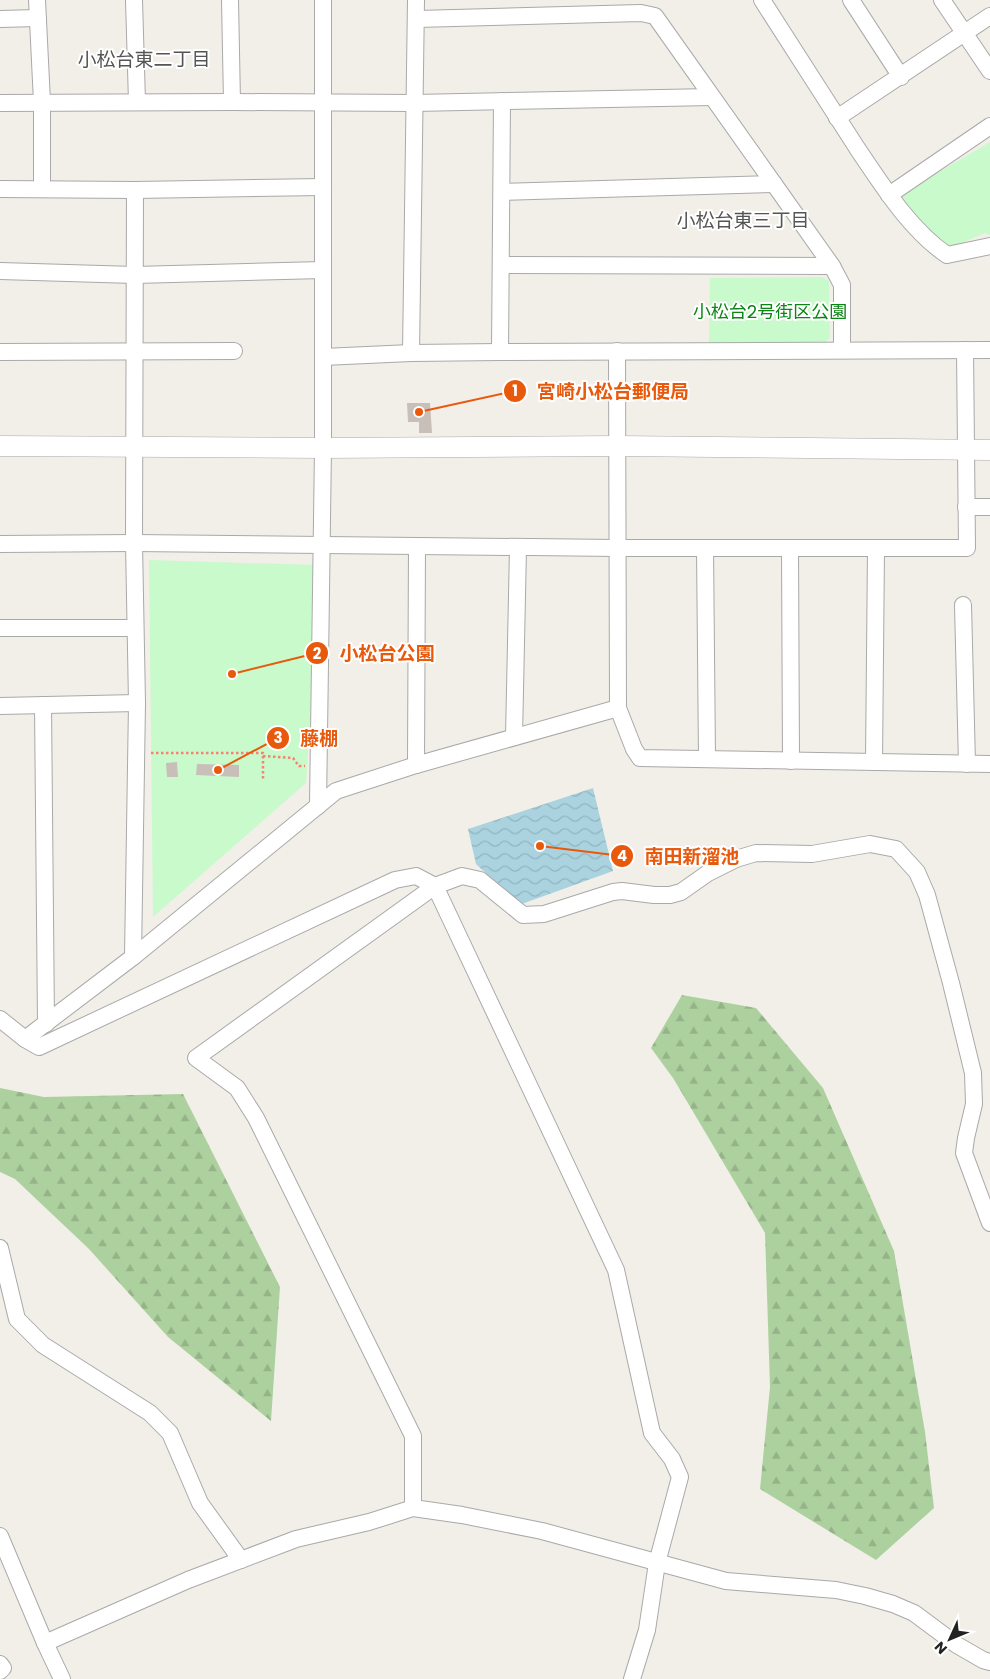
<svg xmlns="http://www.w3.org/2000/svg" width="990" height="1679" viewBox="0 0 990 1679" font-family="Poppins,'Noto Sans JP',sans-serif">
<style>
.forest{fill:url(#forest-firs)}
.park{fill:#c8facc}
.water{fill:url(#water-waves)}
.building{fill:#c7bfb8}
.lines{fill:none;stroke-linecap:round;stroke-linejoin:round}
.minor-casing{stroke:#a9a9a9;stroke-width:18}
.tertiary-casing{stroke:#a9a9a9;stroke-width:21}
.path{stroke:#fa8072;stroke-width:2.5;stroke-dasharray:2.5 2.5;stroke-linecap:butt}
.minor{stroke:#fff;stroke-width:16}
.tertiary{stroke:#fff;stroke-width:20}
.labels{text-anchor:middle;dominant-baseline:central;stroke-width:4;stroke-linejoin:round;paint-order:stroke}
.park-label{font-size:18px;fill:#0c8416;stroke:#fff}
.neighbourhood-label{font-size:19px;fill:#555;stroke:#fff}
.leader{fill:none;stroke:#e8590c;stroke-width:2}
.callout-dot{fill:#e8590c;stroke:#fff;stroke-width:2}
.mark-label{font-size:15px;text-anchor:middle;font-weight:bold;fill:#fff}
.callout-label{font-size:19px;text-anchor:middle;font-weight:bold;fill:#e8590c;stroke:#fff;stroke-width:4;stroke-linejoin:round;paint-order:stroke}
</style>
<defs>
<pattern id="forest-firs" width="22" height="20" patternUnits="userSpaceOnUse" patternTransform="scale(1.25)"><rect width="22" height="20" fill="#add19e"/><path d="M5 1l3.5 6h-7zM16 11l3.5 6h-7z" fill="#95b388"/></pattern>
<pattern id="water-waves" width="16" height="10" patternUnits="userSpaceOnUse" patternTransform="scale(1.25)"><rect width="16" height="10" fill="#aad3df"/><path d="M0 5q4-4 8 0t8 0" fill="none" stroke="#92b5bf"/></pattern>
</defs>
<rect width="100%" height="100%" fill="#f2efe9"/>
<g class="forest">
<path d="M682 995 756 1008 823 1088 894 1251 925 1432 934 1508 876 1560 760 1489 770 1387 765 1233 673 1078 651 1048Z"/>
<path d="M0 1088 44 1097 183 1094 280 1287 271 1421 168 1337 89 1249 15 1179 0 1172Z"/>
</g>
<g class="park">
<path d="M990 142V235L985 233 952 247 939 243 900 195Z"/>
<path d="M822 277 829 281 830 338 823 344 709 345 710 278Z"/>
<path d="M149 560 320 565 306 783 153 917Z"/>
</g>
<path class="water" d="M593 788 613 871 519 905 476 864 468 829Z"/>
<g class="building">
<path d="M407 403H430L432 433H419V422H408Z"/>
<path d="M177 762 178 777H167L166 763Z"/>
<path d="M197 764 239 765V777L196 775Z"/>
</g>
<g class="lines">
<defs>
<g id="minor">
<path d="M37 0 42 102V189"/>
<path d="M134 0 137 102"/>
<path d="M230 0 232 102"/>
<path d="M762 0C794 49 825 99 857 148 882 185 910 230 947 255L990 246"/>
<path d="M851 0 901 77"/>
<path d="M942 0 990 71"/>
<path d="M0 19 38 18"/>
<path d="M417 19 641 13 655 16 774 184 832 266 842 285V350"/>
<path d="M0 103 232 102 414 103 712 97"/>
<path d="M837 118 990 16"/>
<path d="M0 189 135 190 323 187"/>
<path d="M502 192 774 184"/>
<path d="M889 195 990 126"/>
<path d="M501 265 832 266"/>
<path d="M0 271 135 275 323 270"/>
<path d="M617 351 618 708 634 749 640 758 990 764"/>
<path d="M0 352 234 351"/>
<path d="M500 352 502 101"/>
<path d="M411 353 416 0"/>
<path d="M323 357 411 353 500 352 990 350"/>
<path d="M966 507H990"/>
<path d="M0 544 134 543 617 548H967L965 350"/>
<path d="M705 548 707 759"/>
<path d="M790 548 791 761"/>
<path d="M963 605 967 764"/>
<path d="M0 628H135"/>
<path d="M43 705 46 1024"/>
<path d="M0 706 137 703"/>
<path d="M514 737 518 548"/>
<path d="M874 762 876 548"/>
<path d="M416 765 417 547"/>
<path d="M318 806 323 448V0"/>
<path d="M133 957 137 703 134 543 135 190"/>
<path d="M0 1019 25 1039 39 1047 395 880 416 876 435 886 616 1270 652 1433 672 1459 680 1477 657 1563 647 1630 632 1679"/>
<path d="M25 1039 133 957 336 791 416 765 618 708"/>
<path d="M0 1248 17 1319 43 1345 150 1413 170 1433 200 1503 241 1560"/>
<path d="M413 1508V1436L256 1118 237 1088 196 1058 435 886 462 876 480 880 523 915 544 914 613 892 622 891 654 895H670L681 892 708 873 736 859 756 853 812 854 870 844 896 849 917 872 927 895 951 983 973 1073 974 1104 966 1138 964 1153 990 1223"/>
<path d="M0 1536 45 1643 62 1679"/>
<path d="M45 1643 188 1580 296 1539 369 1522 413 1508 462 1515 542 1531 726 1581 836 1590 865 1596 893 1604 914 1613 957 1645 983 1660 990 1662"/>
<path d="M0 1664 3 1668 0 1671"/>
</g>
<path id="tertiary" d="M0 446 323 448 618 446 990 450"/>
</defs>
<use href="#minor" class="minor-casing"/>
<use href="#tertiary" class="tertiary-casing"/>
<g class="path">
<path d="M151 753H263V781"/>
<path d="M263 756 293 758 299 766H305"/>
</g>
<use href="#minor" class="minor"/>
<use href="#tertiary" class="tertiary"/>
</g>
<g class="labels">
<g class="park-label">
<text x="770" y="311">小松台2号街区公園</text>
</g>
<g class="neighbourhood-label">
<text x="144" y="59">小松台東二丁目</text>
<text x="743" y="220">小松台東三丁目</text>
</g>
</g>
<path class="leader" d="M419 412L515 391M232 674L317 653M218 770L278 738M540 846L622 856"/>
<g class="callout-dot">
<circle cx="419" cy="412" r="5"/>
<circle cx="232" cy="674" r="5"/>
<circle cx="218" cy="770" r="5"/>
<circle cx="540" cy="846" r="5"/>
<circle cx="515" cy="391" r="12"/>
<circle cx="317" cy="653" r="12"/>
<circle cx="278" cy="738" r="12"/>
<circle cx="622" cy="856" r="12"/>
</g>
<g class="mark-label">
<text x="515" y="396">1</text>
<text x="317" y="659">2</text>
<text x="278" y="743">3</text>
<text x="622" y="861">4</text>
</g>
<g class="callout-label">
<text x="613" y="398">宮崎小松台郵便局</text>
<text x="387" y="660">小松台公園</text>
<text x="319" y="745">藤棚</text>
<text x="692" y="863">南田新溜池</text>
</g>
<g transform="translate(950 1639) rotate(226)" stroke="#ffffff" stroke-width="4" paint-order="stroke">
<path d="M0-4L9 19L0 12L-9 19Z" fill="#222222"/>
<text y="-8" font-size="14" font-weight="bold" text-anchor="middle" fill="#222222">N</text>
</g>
</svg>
